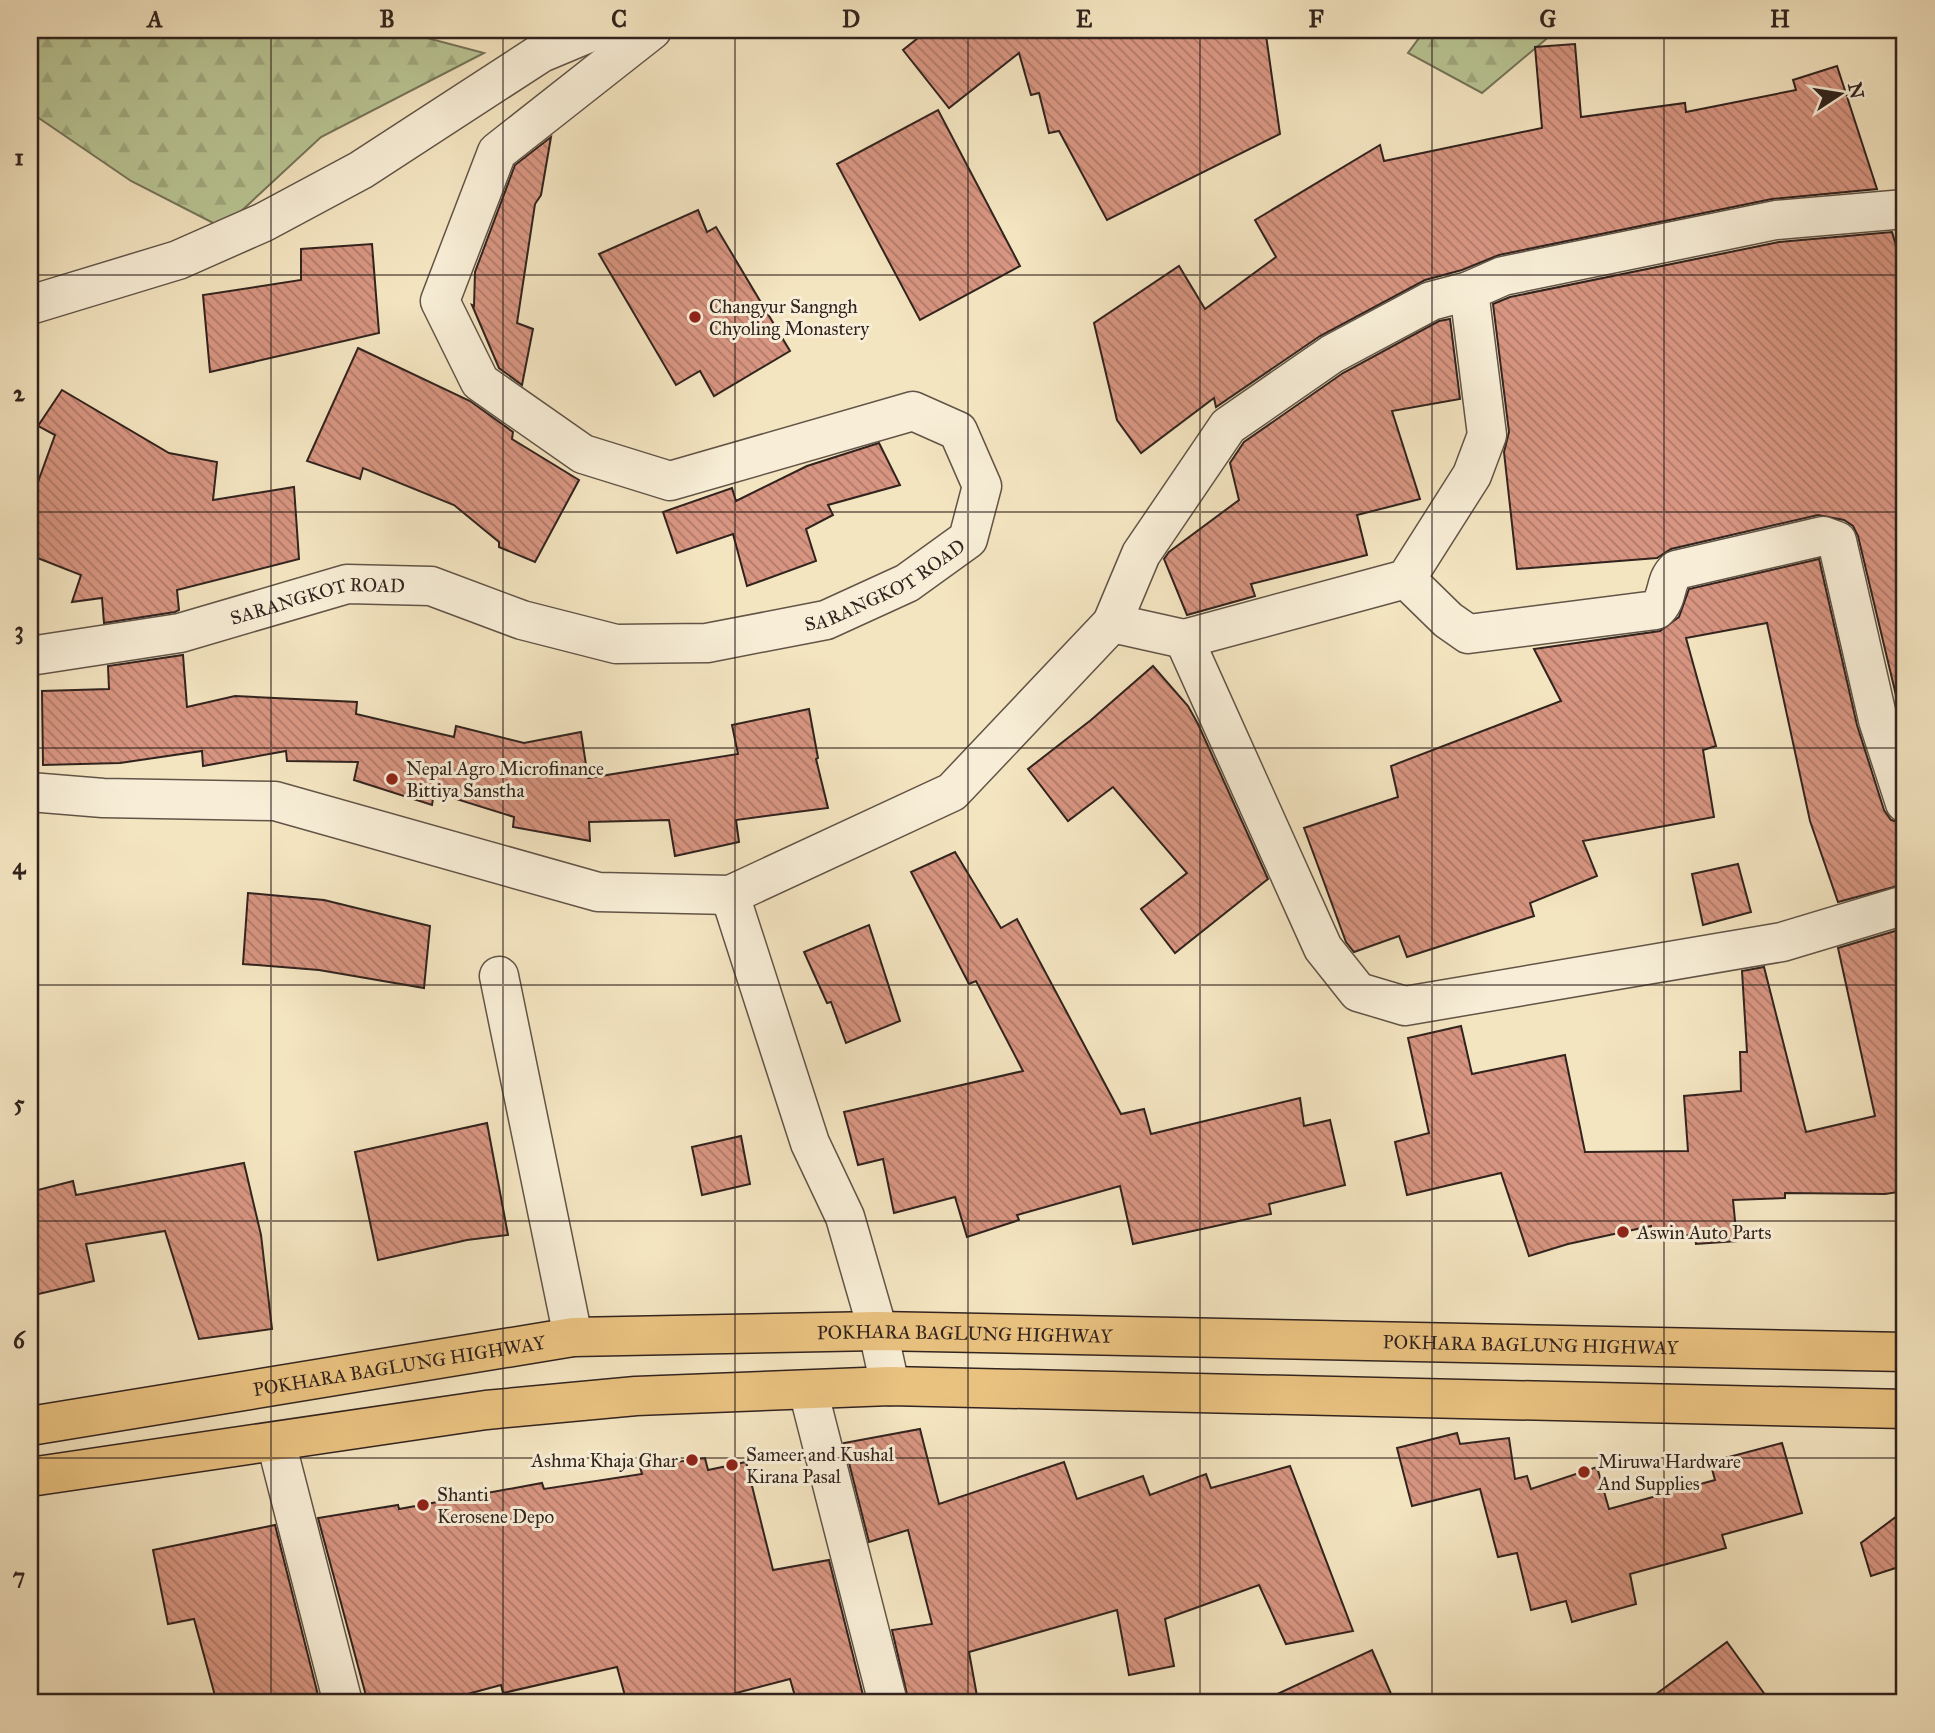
<svg xmlns="http://www.w3.org/2000/svg" width="1935" height="1733" viewBox="0 0 1935 1733" font-family="'IM FELL Great Primer',serif">
<style>
.forest{fill:url(#forest-firs);stroke:#757459;stroke-width:2}
.building{fill:url(#building-back-hatch);stroke:#31231e;stroke-width:2}
.lines{fill:none;stroke-linecap:round;stroke-linejoin:round}
.minor-casing{stroke:#625447;stroke-width:41}
.highway-casing{stroke:#31231e;stroke-width:41}
.minor{stroke:#f8eed7;stroke-width:38}
.highway{stroke:#eac280;stroke-width:38}
.grid{fill:none;stroke:#31231e;stroke-width:2;stroke-opacity:0.55}
.poi-dot{fill:#8f2418;stroke:#f8eed7;stroke-width:2.5}
.labels{text-anchor:middle;dominant-baseline:central;stroke-width:6;stroke-linejoin:round;paint-order:stroke}
.poi-label{font-size:19px;fill:#31231e;stroke:#f8eed7;text-anchor:start}
.street-label{font-size:19px;fill:#31231e;stroke:#f8eed7}
.neatline{fill:none;stroke:#31231e;stroke-width:2.5}
.grid-label{font-size:23px;text-anchor:middle;font-weight:bold;fill:#31231e}
</style>
<defs>
<pattern id="forest-firs" width="22" height="20" patternUnits="userSpaceOnUse" patternTransform="scale(1.75)"><rect width="22" height="20" fill="#b9c594"/><path d="M5 1l3.5 6h-7zM16 11l3.5 6h-7z" fill="#a0a97f"/></pattern>
<pattern id="building-back-hatch" width="6" height="6" patternUnits="userSpaceOnUse" patternTransform="scale(1.75)"><rect width="6" height="6" fill="#d89581"/><path d="M-1 5l2 2M0 0l6 6M5-1l2 2" fill="none" stroke="#b07969"/></pattern>
</defs>
<rect width="100%" height="100%" fill="#f4e5c1"/>
<filter id="stains"><feTurbulence type="fractalNoise" baseFrequency=".00286" numOctaves="4"/><feColorMatrix values="0 0 0 0 .2 0 0 0 0 .09 0 0 0 0 .02 0 0 0 .5 -.17"/></filter>
<radialGradient id="worn" r=".72"><stop offset=".6" stop-color="#630" stop-opacity="0"/><stop offset="1" stop-color="#630" stop-opacity=".3"/></radialGradient>
<g class="forest">
<path d="M30 30H397L484 53 321 137 223 228 131 181 30 112Z"/>
<path d="M1425 30H1557L1482 93 1408 53Z"/>
</g>
<g class="building">
<path d="M928 30H1238L1239 37 1266 35 1280 134 1107 220 1059 131 1049 133 1039 93 1031 95 1019 53 949 108 903 50Z"/>
<path d="M1575 44 1581 117 1685 103 1686 112 1796 90 1793 80 1837 66 1877 189 1772 199 1499 255 1462 270 1425 280 1320 336 1216 407 1214 398 1141 453 1117 420 1094 323 1179 266 1205 309 1276 257 1255 220 1380 145 1384 161 1542 128 1535 47Z"/>
<path d="M938 110 1020 266 920 320 837 164Z"/>
<path d="M551 137 541 195 535 204 517 323 533 329 522 385 499 368 472 305 474 306 475 272 515 165Z"/>
<path d="M698 210 707 232 716 227 790 351 714 396 700 371 676 385 599 254Z"/>
<path d="M1892 232 1905 276V733L1858 536 1853 526 1844 520 1818 515 1671 549 1657 558 1517 569 1504 452 1509 432 1493 304 1510 297 1779 242Z"/>
<path d="M372 244 379 333 210 372 203 295 301 280V249Z"/>
<path d="M1450 319 1460 399 1392 411 1420 499 1357 515 1367 555 1251 584 1255 596 1187 615 1164 559 1169 552 1239 500 1230 463 1244 442 1343 373 1439 321Z"/>
<path d="M358 348 470 401 513 432 512 439 579 480 535 562 499 547V542L454 505 363 468 360 479 307 461Z"/>
<path d="M62 390 169 453 217 462 213 500 294 487 299 559 177 590 179 610 175 612 104 623 102 598 72 602 81 575 30 555V504L55 435 38 426Z"/>
<path d="M879 443 900 485 828 505 833 515 806 529 816 561 747 586 733 534 677 553 663 512 732 488 736 501 807 466Z"/>
<path d="M1819 559 1857 725 1884 810 1891 820 1905 824V884L1838 902 1810 821 1767 623 1686 638 1716 746 1703 750 1714 817 1583 841 1597 876 1530 903 1534 916 1407 957 1399 936 1354 952 1346 942 1304 828 1398 797 1391 766 1561 701 1534 649 1660 631 1679 617 1689 589Z"/>
<path d="M183 655 187 707 235 696 357 702 356 714 454 737 456 726 524 743 581 732 588 778 738 754 732 725 809 709 818 758 816 759 828 808 736 820 739 842 675 856 669 820 589 822 590 841 513 827 514 817 434 792 432 805 354 780 358 762 287 761 286 751 203 766 202 751 120 763 43 765 42 691 109 689 108 666Z"/>
<path d="M1153 666 1188 706 1198 724 1268 879 1175 953 1141 909 1187 873 1113 787 1068 821 1028 769 1091 720Z"/>
<path d="M955 852 1001 928 1017 919 1121 1114 1144 1109 1151 1134 1300 1098 1304 1126 1330 1120 1345 1185 1269 1204 1271 1214 1133 1244 1120 1186 1017 1215 1019 1220 967 1237 955 1197 894 1213 883 1159 858 1165 844 1112 1023 1071 976 981 969 984 911 872Z"/>
<path d="M1738 864 1751 912 1703 925 1692 874Z"/>
<path d="M248 893 324 900 430 926 424 988 319 970 243 964Z"/>
<path d="M869 925 900 1021 846 1043 831 1002 827 1003 804 952Z"/>
<path d="M1905 928V1191L1885 1194 1785 1193V1198L1733 1200 1737 1241 1696 1244 1695 1235 1651 1237V1226L1568 1244 1529 1256 1501 1173 1407 1195 1395 1142 1429 1133 1408 1038 1461 1026 1472 1074 1565 1055 1585 1152 1688 1151 1684 1096 1741 1091 1740 1052H1747L1742 971 1764 967 1806 1132 1875 1116 1838 948Z"/>
<path d="M487 1123 508 1235 467 1240 378 1260 355 1152Z"/>
<path d="M741 1136 750 1184 702 1195 692 1147Z"/>
<path d="M244 1163 261 1235 272 1329 199 1339 165 1231 86 1244 94 1281 30 1296V1192L73 1181 76 1195Z"/>
<path d="M920 1429 939 1504 1064 1462 1077 1499 1143 1476 1150 1495 1206 1474 1211 1488 1290 1466 1353 1631 1286 1644 1259 1585 1165 1619 1174 1666 1129 1675 1117 1610 969 1652 977 1696 933 1703H909L892 1630 932 1624 908 1530 869 1542 844 1443Z"/>
<path d="M1457 1433 1460 1444 1509 1438 1515 1479 1527 1476 1531 1489 1597 1467 1609 1509 1715 1480 1710 1462 1782 1443 1802 1513 1722 1535 1726 1548 1630 1574 1636 1604 1572 1622 1566 1601 1531 1610 1517 1553 1498 1557 1480 1489 1412 1506 1397 1448Z"/>
<path d="M705 1458 708 1470 746 1462 773 1570 829 1560 865 1703H797L790 1679 698 1703H627L617 1667 503 1693 501 1685 434 1703H368L318 1518 398 1505 399 1509 542 1483 544 1489 642 1474 640 1467Z"/>
<path d="M1905 1510V1565L1871 1576 1861 1543Z"/>
<path d="M275 1525 319 1699 303 1703H217L194 1619 168 1624 153 1550Z"/>
<path d="M1727 1642 1771 1703H1644Z"/>
<path d="M1372 1650 1395 1703H1258Z"/>
</g>
<g class="lines">
<defs>
<g id="minor">
<path d="M1905 209 1776 220 1503 276 1469 291 1487 435 1472 475 1406 579 1184 639 1323 948 1358 992 1405 1006 1782 942 1905 905"/>
<path d="M30 305 178 260 264 222 361 170 541 53 596 30"/>
<path d="M1406 579 1448 620 1468 634 1656 610C1669 599 1664 581 1676 570L1823 536 1837 541 1878 720 1905 803"/>
<path d="M1112 623 1141 554 1228 426 1332 354 1431 301 1469 291"/>
<path id="s1" d="M30 656 180 633 347 584 431 586 522 620 616 644 707 643 826 620 907 583 968 539 982 486 958 431 913 411 670 481 583 454 480 382 440 301 497 152 652 30"/>
<path d="M30 792 103 798 275 801 598 892 730 895 952 792 1112 623 1184 639"/>
<path d="M730 895 810 1143 845 1217 878 1331 890 1386"/>
<path d="M499 976 573 1337"/>
<path d="M808 1390 888 1703"/>
<path d="M276 1442 343 1703"/>
</g>
<g id="highway">
<path id="s2" d="M30 1426 573 1337 878 1331 1905 1352"/>
<path d="M30 1477 486 1410 636 1396 890 1386 1905 1409"/>
</g>
</defs>
<use href="#minor" class="minor-casing"/>
<use href="#highway" class="highway-casing"/>
<use href="#minor" class="minor"/>
<use href="#highway" class="highway"/>
</g>
<path class="grid" d="M271 30V1703M503 30V1703M735 30V1703M968 30V1703M1200 30V1703M1432 30V1703M1664 30V1703M30 275H1905M30 512H1905M30 748H1905M30 985H1905M30 1221H1905M30 1458H1905"/>
<g class="poi-dot">
<circle cx="695" cy="317" r="7"/>
<circle cx="392" cy="779" r="7"/>
<circle cx="1623" cy="1232" r="7"/>
<circle cx="692" cy="1460" r="7"/>
<circle cx="732" cy="1465" r="7"/>
<circle cx="1584" cy="1472" r="7"/>
<circle cx="423" cy="1505" r="7"/>
</g>
<g class="labels">
<g class="poi-label">
<text x="709" y="306">Changyur Sangngh<tspan x="709" dy="22">Chyoling Monastery</tspan></text>
<text x="406" y="768">Nepal Agro Microfinance<tspan x="406" dy="22">Bittiya Sanstha</tspan></text>
<text x="1637" y="1232">Aswin Auto Parts</text>
<text x="746" y="1454">Sameer and Kushal<tspan x="746" dy="22">Kirana Pasal</tspan></text>
<text x="678" y="1460" text-anchor="end">Ashma Khaja Ghar</text>
<text x="1598" y="1461">Miruwa Hardware<tspan x="1598" dy="22">And Supplies</tspan></text>
<text x="437" y="1494">Shanti<tspan x="437" dy="22">Kerosene Depo</tspan></text>
</g>
<g class="street-label">
<text stroke="none"><textPath href="#s1" startOffset="884">SARANGKOT ROAD</textPath></text>
<text stroke="none"><textPath href="#s1" startOffset="294">SARANGKOT ROAD</textPath></text>
<text stroke="none"><textPath href="#s2" startOffset="942">POKHARA BAGLUNG HIGHWAY</textPath></text>
<text stroke="none"><textPath href="#s2" startOffset="1508">POKHARA BAGLUNG HIGHWAY</textPath></text>
<text stroke="none"><textPath href="#s2" startOffset="374">POKHARA BAGLUNG HIGHWAY</textPath></text>
</g>
</g>
<rect width="1935" height="1733" fill="none" stroke="#f4e5c1" stroke-width="77"/>
<g transform="translate(1840 94) rotate(78)" stroke="#f8eed7" stroke-width="5" paint-order="stroke">
<path d="M0-5L12 26L0 18L-12 26Z" fill="#31231e"/>
<text y="-10" font-size="19" font-weight="bold" text-anchor="middle" fill="#31231e">N</text>
</g>
<rect x="38" y="38" width="1858" height="1656" class="neatline"/>
<g class="grid-label">
<text x="155" y="27">A</text>
<text x="387" y="27">B</text>
<text x="619" y="27">C</text>
<text x="851" y="27">D</text>
<text x="1084" y="27">E</text>
<text x="1316" y="27">F</text>
<text x="1548" y="27">G</text>
<text x="1780" y="27">H</text>
<text x="19" y="165">1</text>
<text x="19" y="401">2</text>
<text x="19" y="638">3</text>
<text x="19" y="874">4</text>
<text x="19" y="1111">5</text>
<text x="19" y="1348">6</text>
<text x="19" y="1584">7</text>
</g>
<rect width="100%" height="100%" filter="url(#stains)"/>
<rect width="100%" height="100%" fill="url(#worn)"/>
</svg>
